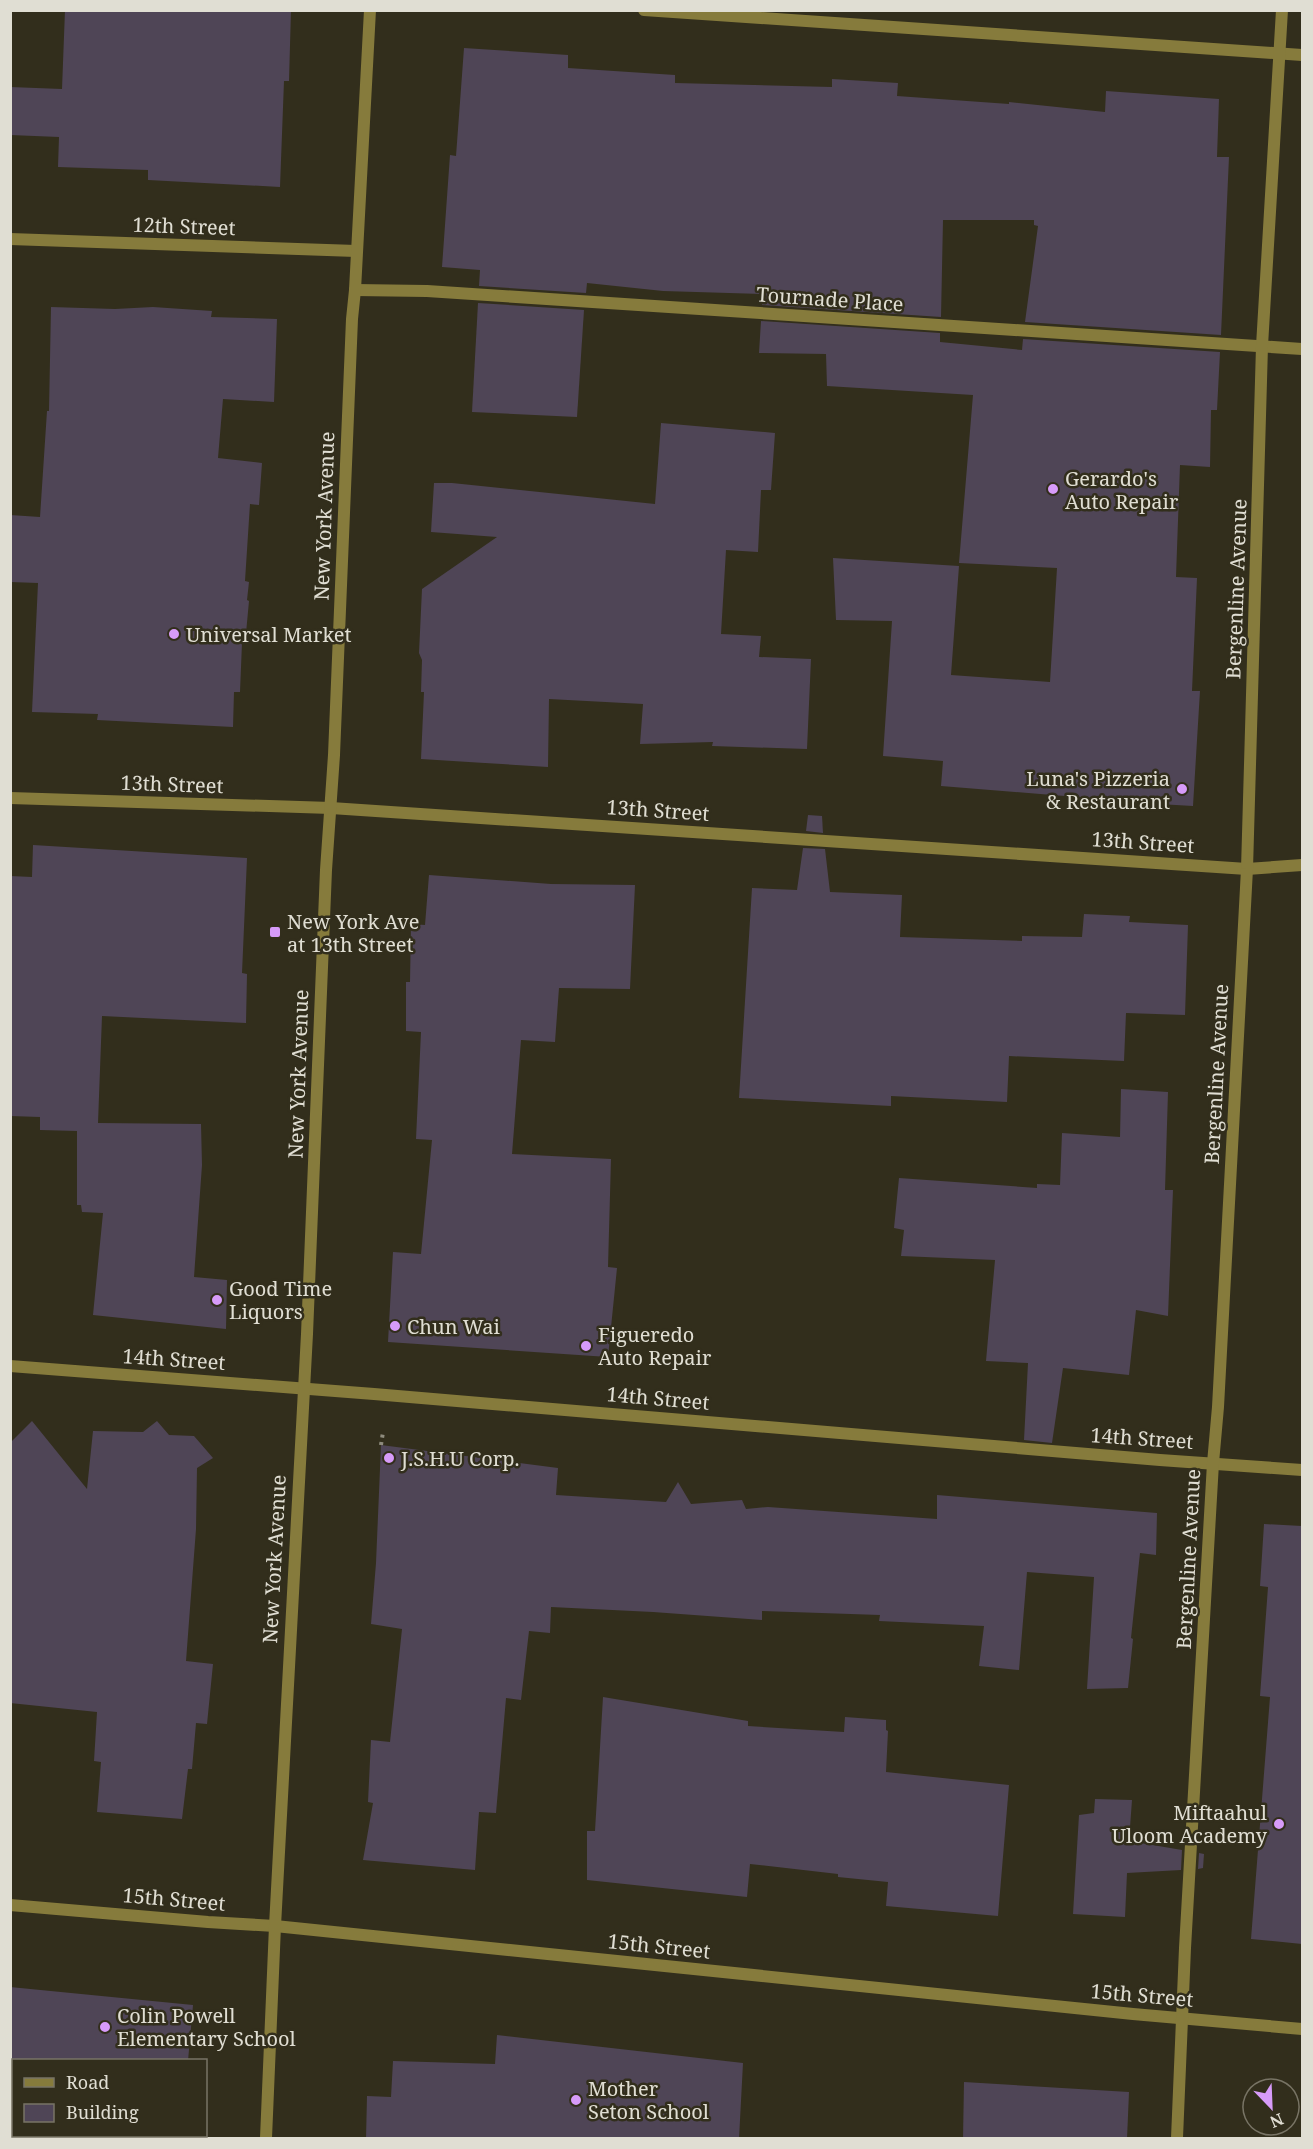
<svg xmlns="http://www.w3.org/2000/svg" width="1313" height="2149" viewBox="0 0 1313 2149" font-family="'Noto Serif',serif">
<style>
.building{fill:#4f4556}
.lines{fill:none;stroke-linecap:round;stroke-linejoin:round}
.path{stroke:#8e8b7d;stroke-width:4;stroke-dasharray:3 4.5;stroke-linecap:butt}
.service{stroke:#867b3c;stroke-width:12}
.minor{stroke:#867b3c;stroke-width:12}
.tertiary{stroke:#867b3c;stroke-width:12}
.poi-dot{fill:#d79bf9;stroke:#322e1c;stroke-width:2}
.labels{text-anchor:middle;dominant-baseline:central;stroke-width:5;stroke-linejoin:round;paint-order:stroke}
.street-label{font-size:20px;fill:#e0ded3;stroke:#322e1c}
.poi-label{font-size:20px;fill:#e0ded3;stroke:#322e1c;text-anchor:start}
</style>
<rect width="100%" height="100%" fill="#322e1c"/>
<g class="building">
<path d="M65 10H291L289 81H284L280 187 148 180V170L58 167 59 137 10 135V87L62 89Z"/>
<path d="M464 48 568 55V68L675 75V83L832 87V79L898 83 897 96 1009 104V102L1105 112 1106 91 1219 99 1217 157H1229L1221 335 1025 322 1038 226 1034 225V220H943L941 317 762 305V294L663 291 587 283 586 293 479 286 480 270 442 267 450 155 456 156Z"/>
<path d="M478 303 584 310 577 417 472 412Z"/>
<path d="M51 307 115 309 153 307 212 311 211 317 277 319 274 402 223 399 218 458 262 463 259 505 250 504 245 581 249 582 247 600 249 601 245 644 242 643 240 692H234L233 727 97 720 98 714 32 712 38 583 10 582V515L40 517 47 411H49Z"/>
<path d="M761 321 940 333V342L1022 350 1023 339 1220 352 1217 410H1211L1210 467 1180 465 1176 577 1197 578 1192 691H1200L1193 806 1089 800V798L941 786 943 761 883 756 892 621 836 620 833 558 959 566 951 675 1050 682 1057 568 959 563 973 395 827 386 826 354 759 353Z"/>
<path d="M661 423 775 433 771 490H761L758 552 726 550 721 634 761 636 759 657 811 659 807 749 712 746 713 742 640 744 643 704 549 699 548 767 421 759 424 692H421L422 660 419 653 422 589 497 537 431 532 434 483H452L655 504Z"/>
<path d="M808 815 822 816 823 833 806 831Z"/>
<path d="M33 845 247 858 242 973 247 974 246 1023 102 1016 98 1123 201 1124 202 1165 194 1277 227 1280 226 1329 93 1315 103 1213 82 1212 81 1205H77V1131L40 1130V1117L10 1116V876L32 877Z"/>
<path d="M803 848 825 849 830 892 902 895 900 937 1022 941V936L1082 937 1084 914 1130 916 1129 922 1188 925 1185 1015 1126 1013 1124 1061 1009 1056 1007 1102 891 1096V1106L739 1098 752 888 797 890Z"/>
<path d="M429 875 551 884 635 885 630 989 559 988 555 1042 521 1040 512 1154 611 1159 608 1267 617 1268 608 1357 388 1342 393 1252 421 1254 432 1140 416 1139 421 1032 406 1031V982H410L411 924 425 925Z"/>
<path d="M1121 1089 1168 1092 1165 1190H1173L1168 1316 1136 1310 1129 1375 1063 1368 1052 1443 1024 1440 1028 1363 986 1361 995 1260 901 1256 904 1230 894 1228 899 1178 1037 1188V1184L1060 1185 1062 1133 1120 1137Z"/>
<path d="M32 1421 87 1489 93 1431 143 1432 157 1421 169 1435 194 1436 213 1458 197 1468 196 1529 186 1661 213 1664 207 1724 196 1723 192 1769H188L182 1819 97 1812 101 1762 94 1761 97 1712 10 1703V1443Z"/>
<path d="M381 1445 558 1468 556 1495 666 1502 678 1482 691 1504 742 1500 746 1509 768 1507 937 1519V1495L1157 1513 1156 1555 1140 1553 1131 1638 1133 1639 1128 1688 1087 1689 1094 1577 1027 1572 1019 1670 979 1666 984 1626 879 1621 880 1615 762 1611V1620L653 1612 551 1607 550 1633 529 1631 521 1700 506 1698 496 1813 479 1812 475 1870 363 1860 373 1803 368 1802 371 1740 390 1742 402 1629 371 1624 376 1563Z"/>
<path d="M1264 1524 1302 1526V1944L1251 1939 1270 1697 1260 1696 1268 1587 1260 1586Z"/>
<path d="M603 1697 748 1721V1726L844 1732 845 1717 886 1720V1730L888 1731 886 1772 1009 1785 998 1916 886 1906 888 1882 838 1877V1874L750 1864 747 1897 587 1880V1831H595Z"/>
<path d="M1095 1799 1132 1800 1129 1841 1182 1850 1181 1870 1127 1873 1125 1917 1073 1914 1079 1815 1094 1813Z"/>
<path d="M1199 1853 1204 1854 1203 1868 1198 1869Z"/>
<path d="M10 1987 193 2005 188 2061H10Z"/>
<path d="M497 2035 743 2063 739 2139H366L367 2096 391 2097 393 2061 495 2064Z"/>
<path d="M964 2082 1129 2092 1127 2139H963Z"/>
</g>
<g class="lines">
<path class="path" d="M381 1445 383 1432"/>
<path class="service" d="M355 290 427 291 1302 349"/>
<g class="minor">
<path d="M644 10 1302 55"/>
<path d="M10 239 356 251"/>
<path d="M10 798 331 808 1247 869 1302 865"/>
<path d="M10 1366 374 1394 1160 1460 1302 1470"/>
</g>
<g class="tertiary">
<path d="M10 1905 208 1922 275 1926 1133 2014 1302 2029"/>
<path d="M266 2138 275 1926 307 1334 326 870 334 755 352 319 355 290 370 10"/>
<path d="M1177 2138 1185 1948 1213 1463 1218 1407 1247 869 1262 346 1282 10"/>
</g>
</g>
<g class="poi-dot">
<circle cx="1053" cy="489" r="6"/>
<circle cx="174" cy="634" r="6"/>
<circle cx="1182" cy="789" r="6"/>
<rect x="269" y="926" width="12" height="12" rx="3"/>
<circle cx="217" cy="1300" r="6"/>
<circle cx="395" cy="1326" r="6"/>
<circle cx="586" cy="1346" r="6"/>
<circle cx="389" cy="1458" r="6"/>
<circle cx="1279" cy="1824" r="6"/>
<circle cx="105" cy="2027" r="6"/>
<circle cx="576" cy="2100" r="6"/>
</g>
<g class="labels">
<g class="street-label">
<text transform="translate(184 226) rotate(2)">12th Street</text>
<text transform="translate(830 299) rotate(4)">Tournade Place</text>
<text transform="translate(324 516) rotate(-88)">New York Avenue</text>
<text transform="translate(1236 589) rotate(-88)">Bergenline Avenue</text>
<text transform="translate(172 784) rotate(2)">13th Street</text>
<text transform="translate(658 810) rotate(4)">13th Street</text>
<text transform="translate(1143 842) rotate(4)">13th Street</text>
<text transform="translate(298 1074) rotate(-88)">New York Avenue</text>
<text transform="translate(1216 1074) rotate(-87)">Bergenline Avenue</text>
<text transform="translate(174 1359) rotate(4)">14th Street</text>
<text transform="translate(658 1398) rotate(5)">14th Street</text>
<text transform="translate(1142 1438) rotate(4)">14th Street</text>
<text transform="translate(274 1559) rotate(-87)">New York Avenue</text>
<text transform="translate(1188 1559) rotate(-87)">Bergenline Avenue</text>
<text transform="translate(174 1899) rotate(5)">15th Street</text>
<text transform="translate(659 1946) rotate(6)">15th Street</text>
<text transform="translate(1142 1995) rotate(5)">15th Street</text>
</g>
<g class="poi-label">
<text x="1065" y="478">Gerardo's<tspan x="1065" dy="23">Auto Repair</tspan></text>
<text x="186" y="634">Universal Market</text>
<text x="1170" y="778" text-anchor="end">Luna's Pizzeria<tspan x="1170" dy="23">&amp; Restaurant</tspan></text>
<text x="287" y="921">New York Ave<tspan x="287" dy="23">at 13th Street</tspan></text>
<text x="229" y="1288">Good Time<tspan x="229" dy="23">Liquors</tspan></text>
<text x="407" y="1326">Chun Wai</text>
<text x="598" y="1334">Figueredo<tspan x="598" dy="23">Auto Repair</tspan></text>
<text x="401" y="1458">J.S.H.U Corp.</text>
<text x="1267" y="1812" text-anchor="end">Miftaahul<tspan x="1267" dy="23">Uloom Academy</tspan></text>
<text x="117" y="2015">Colin Powell<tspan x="117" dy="23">Elementary School</tspan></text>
<text x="588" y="2088">Mother<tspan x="588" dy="23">Seton School</tspan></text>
</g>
</g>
<rect width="1313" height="2149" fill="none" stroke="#e0ded3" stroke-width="24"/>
<rect x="12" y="2059" width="195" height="78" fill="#322e1c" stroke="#787465" stroke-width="1.5"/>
<rect x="24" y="2078" width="30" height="9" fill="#867b3c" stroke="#787465" stroke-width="1.5"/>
<text x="66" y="2089" font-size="18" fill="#e0ded3">Road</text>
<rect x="24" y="2104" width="30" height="18" fill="#4f4556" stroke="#787465" stroke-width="1.5"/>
<text x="66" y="2119" font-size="18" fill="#e0ded3">Building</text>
<g transform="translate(1271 2107) rotate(157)"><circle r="28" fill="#322e1c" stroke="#787465" stroke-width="1.5"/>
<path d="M0-4.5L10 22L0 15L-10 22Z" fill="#d79bf9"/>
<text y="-9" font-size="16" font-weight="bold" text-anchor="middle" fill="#e0ded3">N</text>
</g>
</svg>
